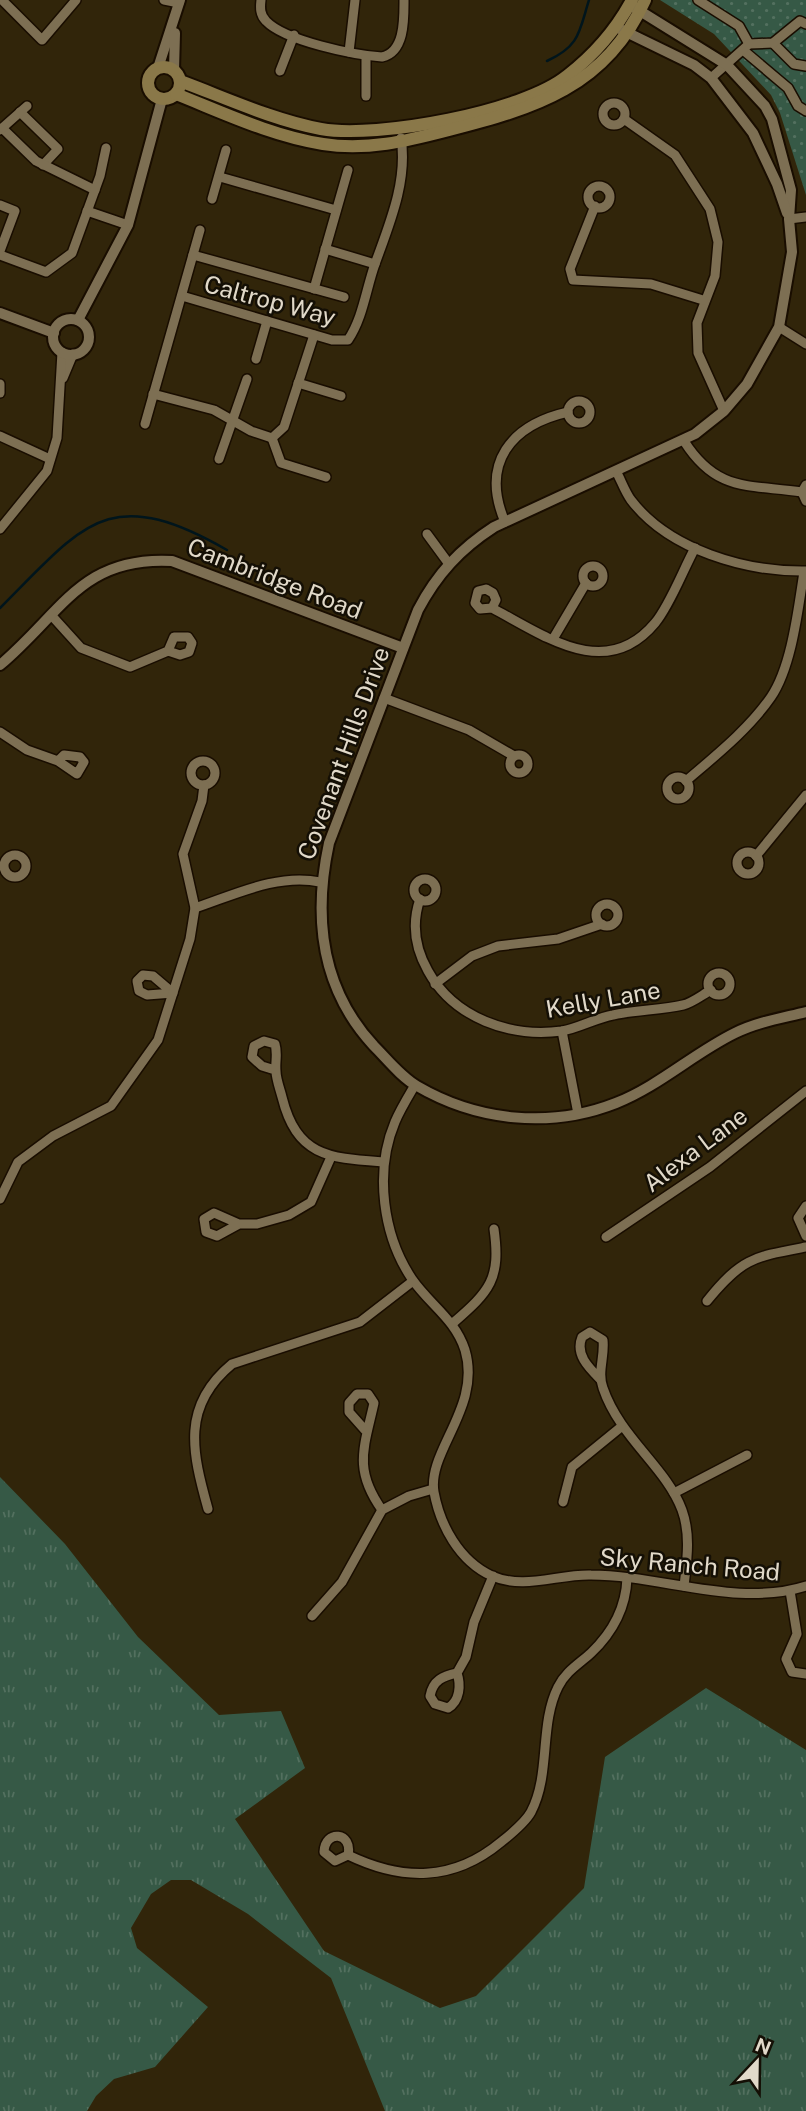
<svg xmlns="http://www.w3.org/2000/svg" width="806" height="2111" viewBox="0 0 806 2111" font-family="'Public Sans',sans-serif">
<style>
.grass{fill:url(#grass-tufts)}
.park{fill:url(#park-dots)}
.lines{fill:none;stroke-linecap:round;stroke-linejoin:round}
.stream{stroke:#00151c;stroke-width:2.5}
.minor-casing{stroke:#190d00;stroke-width:12}
.tertiary-casing{stroke:#190d00;stroke-width:14}
.secondary-casing{stroke:#190d00;stroke-width:16}
.minor{stroke:#7d6f53;stroke-width:9}
.tertiary{stroke:#7d6f53;stroke-width:10}
.secondary{stroke:#8a7849;stroke-width:12}
.labels{text-anchor:middle;dominant-baseline:central;stroke-width:5;stroke-linejoin:round;paint-order:stroke}
.street-label{font-size:24px;fill:#e1d9c9;stroke:#140f05}
</style>
<defs>
<pattern id="grass-tufts" width="24" height="20" patternUnits="userSpaceOnUse" patternTransform="scale(1.75)"><rect width="24" height="20" fill="#365946"/><path d="M3 7l-1-3M5 7V3M7 7l1-3M15 17l-1-3M17 17v-4M19 17l1-3" fill="none" stroke="#53705f"/></pattern>
<pattern id="park-dots" width="8" height="8" patternUnits="userSpaceOnUse" patternTransform="scale(1.75)"><rect width="8" height="8" fill="#365946"/><path d="M2 2h.1M6 6h.1" fill="none" stroke="#53705f" stroke-width="1.8" stroke-linecap="round"/></pattern>
</defs>
<rect width="100%" height="100%" fill="#31250a"/>
<path class="grass" d="M0 1477 65 1544 138 1637 219 1715 281 1711 305 1768 235 1819 324 1951 440 2008 476 1996 584 1888 605 1757 706 1688 806 1750V2111H385L331 1978 248 1914 191 1880H171L151 1894 131 1928 137 1948 208 2007 155 2067 114 2079 96 2096 87 2111H0Z"/>
<path class="park" d="M660 0H806V195L780 113 771 95 714 34Z"/>
<g class="lines">
<g class="stream">
<path d="M547 61C580 46 579 32 589 0"/>
<path d="M0 608C84 524 108 482 227 550"/>
</g>
<defs>
<g id="minor">
<path d="M2 0 42 40 76 0"/>
<path d="M164 0 179 3"/>
<path d="M261 0C260 8 260 15 266 21 285 41 354 55 382 57 405 52 404 19 404 0"/>
<path d="M698 0 739 26 749 44"/>
<path d="M773 43 794 64 806 66"/>
<path d="M743 50 788 88 798 106 806 111"/>
<path d="M349 52 355 0"/>
<path d="M366 56V96"/>
<path d="M280 71 294 35"/>
<path d="M711 78 749 44 773 43 800 21 806 24"/>
<circle cx="614" cy="114" r="11"/>
<path d="M20 112 58 149 43 165"/>
<path d="M624 119 675 155 710 209 718 242 715 276 697 323 698 353 724 411"/>
<path d="M2 128 36 161 95 190"/>
<path d="M0 130 27 106"/>
<path d="M220 177 336 210"/>
<circle cx="599" cy="197" r="11"/>
<path d="M212 199 226 150"/>
<path d="M0 205 15 211 0 251"/>
<path d="M595 206 570 269 573 280 651 284 703 300"/>
<path d="M87 211 128 225"/>
<path d="M789 219 806 217"/>
<path d="M325 249 375 264"/>
<path d="M0 255 46 272 72 253 100 176 106 148"/>
<path d="M193 255 344 297"/>
<path d="M314 289 348 170"/>
<path d="M182 296 332 340H348C363 318 366 289 375 264 389 225 408 181 401 138"/>
<path d="M779 327 806 344"/>
<path d="M256 359 267 321"/>
<path d="M63 378 73 354"/>
<path d="M298 383 341 396"/>
<path d="M0 384V393"/>
<path d="M153 394 214 410 251 431 272 438 284 427 314 335"/>
<circle cx="579" cy="412" r="11"/>
<path d="M145 424 200 230"/>
<path d="M0 436 50 459"/>
<path d="M272 438 281 463 326 477"/>
<path d="M684 441C717 493 749 484 802 492"/>
<path d="M219 459 247 379"/>
<path d="M616 471C621 480 625 492 631 500 669 550 746 572 806 571"/>
<path d="M806 485 802 492 806 501"/>
<path d="M505 522C480 463 511 425 568 412"/>
<path d="M0 529 47 471 57 438 62 352"/>
<path d="M427 534 449 564"/>
<circle cx="593" cy="576" r="10"/>
<path d="M492 608 496 600 493 593 486 589 478 591 475 603 480 609 492 608C545 636 606 682 655 623 670 605 683 570 695 548"/>
<path d="M52 616 81 648 130 667 168 651 180 655 189 652 192 643 188 637H174L168 651"/>
<path d="M553 639 586 583"/>
<path d="M384 698 469 730 514 756"/>
<path d="M0 732 27 750 58 761 77 774 84 762 80 757 64 755 58 761"/>
<circle cx="519" cy="764" r="9"/>
<circle cx="203" cy="773" r="12"/>
<circle cx="678" cy="788" r="11"/>
<path d="M686 781C715 756 749 729 771 697 792 666 798 609 804 572"/>
<circle cx="748" cy="863" r="11"/>
<circle cx="15" cy="866" r="11"/>
<path d="M756 856 806 795"/>
<circle cx="425" cy="890" r="11"/>
<path d="M420 899C411 925 415 948 428 971 454 1018 510 1038 562 1031 579 1028 596 1018 613 1015 635 1010 662 1010 683 1005 692 1003 702 995 711 990"/>
<circle cx="607" cy="915" r="11"/>
<path d="M195 908C234 895 278 873 320 882"/>
<circle cx="719" cy="984" r="11"/>
<path d="M143 975 153 976 173 993 147 995 139 991 137 981Z"/>
<path d="M435 984 472 956 498 946 558 939 602 924"/>
<path d="M562 1031 578 1114"/>
<path d="M275 1070 262 1066 252 1057 254 1046 264 1041 275 1044C278 1054 275 1061 276 1071 276 1079 280 1089 282 1097 297 1157 329 1158 384 1162"/>
<path d="M415 1085C408 1097 400 1110 395 1122 374 1172 383 1236 412 1279 430 1305 455 1319 465 1350 482 1407 427 1451 434 1492 440 1525 459 1561 492 1576 524 1590 558 1574 591 1575 661 1575 737 1608 806 1586"/>
<path d="M0 1199 18 1162 53 1136 111 1106 158 1040 190 939 195 908 183 854 202 801 204 785"/>
<path d="M806 1206 798 1218 806 1236"/>
<path d="M239 1224 217 1236 206 1232 204 1219 214 1213 239 1224H257L289 1215 311 1202 331 1157"/>
<path d="M606 1237 710 1167 806 1091"/>
<path d="M707 1301C742 1258 753 1257 806 1247"/>
<path d="M453 1323C490 1291 501 1279 494 1229"/>
<path d="M600 1379C588 1367 575 1354 582 1337L590 1332 603 1340C605 1357 597 1372 603 1388 620 1438 666 1467 682 1510 691 1535 687 1560 684 1586"/>
<path d="M365 1430 349 1412V1403L357 1394H368L374 1403C364 1448 353 1469 382 1510"/>
<path d="M674 1493 747 1455"/>
<path d="M563 1502 572 1467 621 1427"/>
<path d="M208 1509C192 1452 181 1406 232 1364L360 1322 413 1281"/>
<path d="M790 1591 797 1634 786 1659 792 1672 806 1674"/>
<path d="M312 1616 342 1582 382 1510 409 1496 433 1489"/>
<path d="M457 1673C461 1685 460 1701 448 1708L435 1704 430 1696C433 1680 443 1676 457 1673L466 1657 474 1622 493 1576"/>
<path d="M348 1855C353 1832 325 1829 324 1852L335 1861 348 1855C402 1881 453 1882 501 1842 511 1834 525 1823 531 1812 551 1774 539 1725 558 1687 566 1671 579 1664 591 1653 612 1633 626 1607 627 1578"/>
</g>
<g id="tertiary">
<path d="M632 6 727 65 765 106 772 119 791 190 789 219 792 252 779 327 747 384 724 411 695 434 494 527C460 549 437 574 418 610L329 843C313 917 321 989 374 1046 387 1059 401 1077 417 1086 477 1121 550 1129 616 1103 659 1086 694 1053 735 1033 757 1022 782 1018 806 1012"/>
<path d="M620 29 694 65 711 78 753 133 777 184 787 213"/>
<path d="M158 68 180 0"/>
<path d="M174 70 175 33"/>
<path d="M0 313 54 333"/>
<circle cx="71" cy="337" r="18"/>
<path d="M78 320 128 225 162 99"/>
<path d="M0 665C62 613 81 556 172 561L403 648"/>
</g>
<g id="secondary">
<circle cx="164" cy="83" r="16"/>
<path d="M180 81C226 98 273 120 321 129 377 139 523 112 567 76 594 55 616 30 632 0"/>
<path d="M176 94C224 113 272 136 323 144 366 151 407 141 449 130 535 108 606 87 645 0"/>
</g>
</defs>
<use href="#minor" class="minor-casing"/>
<use href="#tertiary" class="tertiary-casing"/>
<use href="#secondary" class="secondary-casing"/>
<use href="#minor" class="minor"/>
<use href="#tertiary" class="tertiary"/>
<use href="#secondary" class="secondary"/>
</g>
<g class="labels">
<g class="street-label">
<text transform="translate(270 300) rotate(15)">Caltrop Way</text>
<text transform="translate(275 578) rotate(21)">Cambridge Road</text>
<text transform="translate(343 753) rotate(-70)">Covenant Hills Drive</text>
<text transform="translate(603 999) rotate(-10)">Kelly Lane</text>
<text transform="translate(695 1149) rotate(-37)">Alexa Lane</text>
<text transform="translate(690 1564) rotate(5)">Sky Ranch Road</text>
</g>
</g>
<g transform="translate(757 2062) rotate(22)" stroke="#140f05" stroke-width="5" paint-order="stroke">
<path d="M0-5L12 26L0 18L-12 26Z" fill="#e1d9c9"/>
<text y="-10" font-size="19" font-weight="bold" text-anchor="middle" fill="#e1d9c9">N</text>
</g>
</svg>
